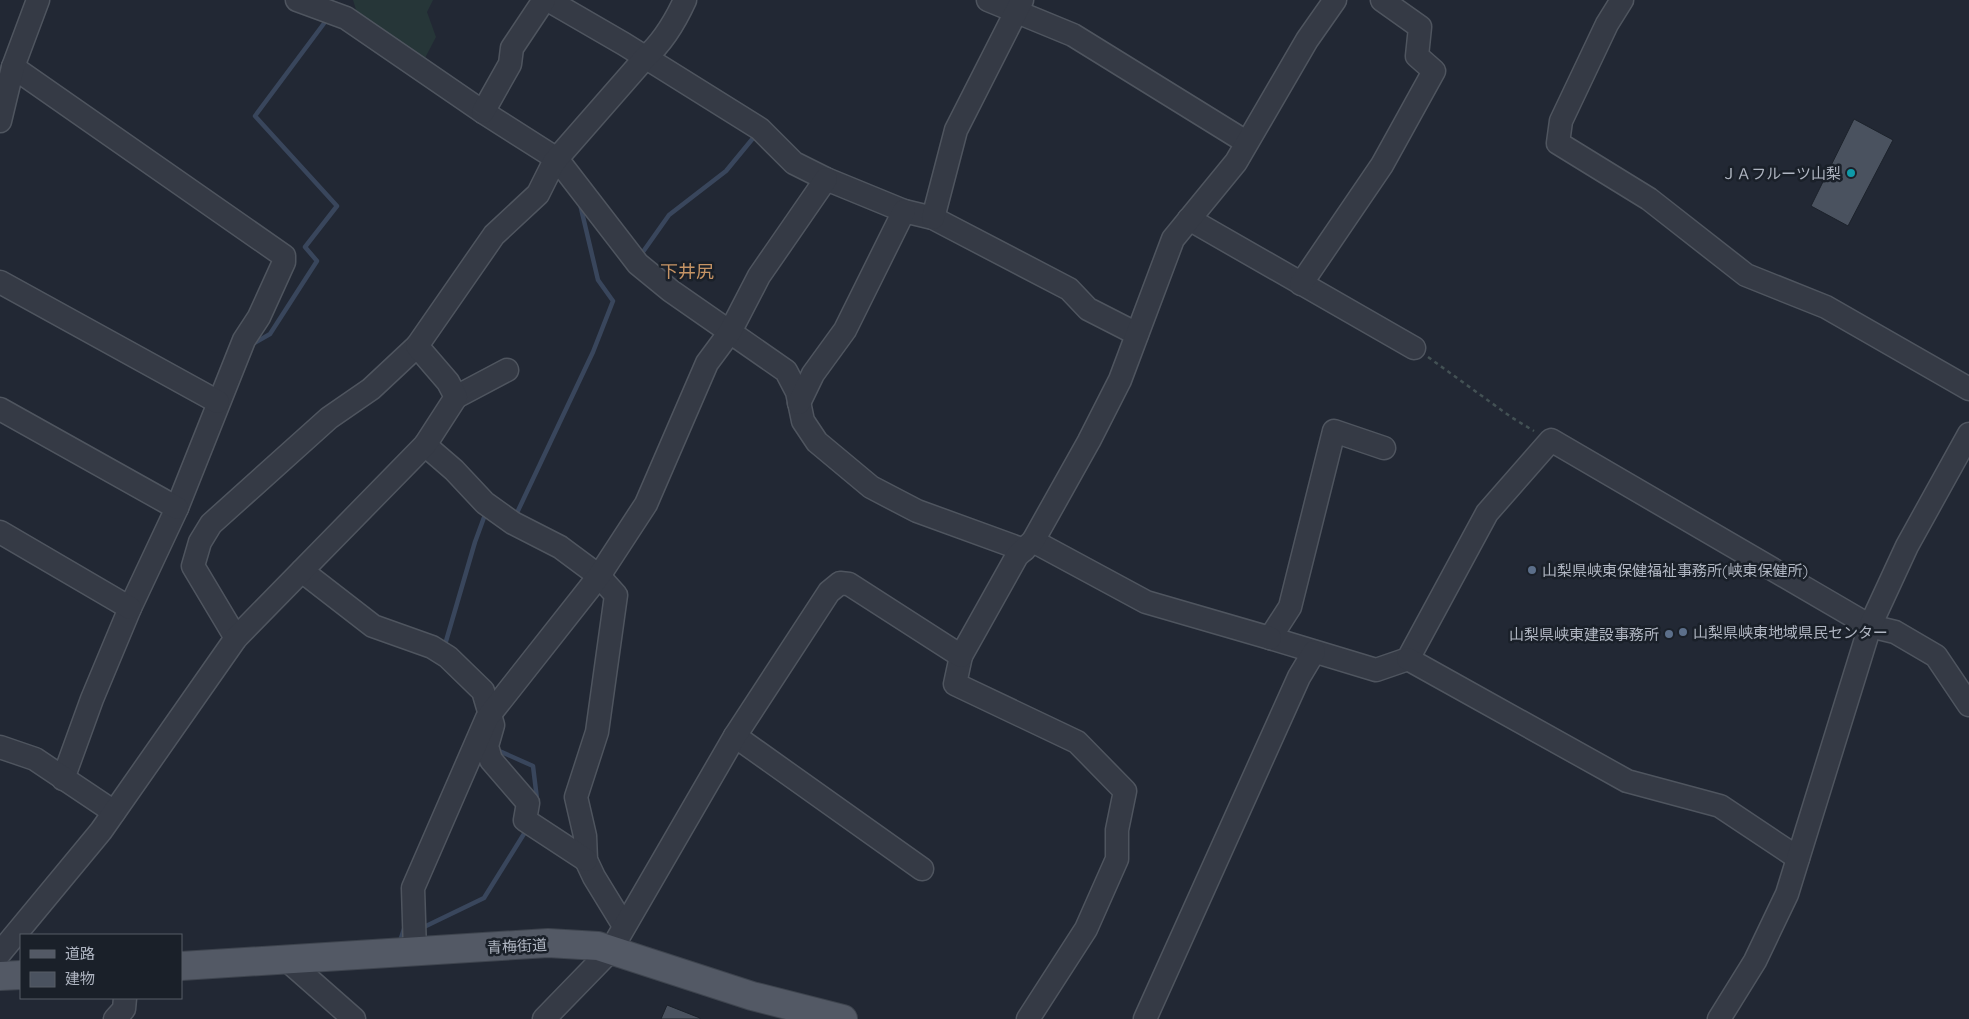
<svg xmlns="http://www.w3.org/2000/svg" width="1969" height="1019" viewBox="0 0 1969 1019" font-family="Quicksand,'Noto Sans JP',sans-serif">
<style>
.green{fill:#263638}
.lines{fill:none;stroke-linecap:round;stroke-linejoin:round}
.stream{stroke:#39465c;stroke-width:4.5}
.building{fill:#4a525f;stroke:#1c222b}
.minor-casing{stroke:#4f555f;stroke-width:25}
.major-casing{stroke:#3e444e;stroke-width:30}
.path{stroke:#435154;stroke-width:2.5;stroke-dasharray:4 4;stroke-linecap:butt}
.minor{stroke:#353a45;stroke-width:22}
.major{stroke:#535965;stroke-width:28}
.culture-dot{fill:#0f9aa8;stroke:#1a2029;stroke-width:2}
.service-dot{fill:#5c6f8a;stroke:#1a2029;stroke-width:2}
.labels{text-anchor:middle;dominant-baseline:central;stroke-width:5;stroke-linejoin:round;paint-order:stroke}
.poi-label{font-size:15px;fill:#afb5c1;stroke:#1a2029;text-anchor:end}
.street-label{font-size:15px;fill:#afb5c1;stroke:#1a2029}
.quarter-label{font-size:18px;fill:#c69465;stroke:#1a2029}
</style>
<rect width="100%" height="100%" fill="#222834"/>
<path class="green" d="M353 0H433L427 12 436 37 425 58 408 53 357 13Z"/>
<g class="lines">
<g class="stream">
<path d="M640 256 669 215 726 171 754 137"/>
<path d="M251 345 270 334 317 261 305 247 337 206 255 116 328 18"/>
<path d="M515 517 593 352 613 301 598 280 580 204"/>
<path d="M444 648 475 542 486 512"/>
<path d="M497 750 533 766 537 799"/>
<path d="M426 926 484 898 527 829"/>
<path d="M399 944 405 926"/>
</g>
</g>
<g class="building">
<path d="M1854 119 1893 140 1848 226 1811 206Z"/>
<path d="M667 1005 700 1018V1019H661Z"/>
</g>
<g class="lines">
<defs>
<g id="minor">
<path d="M297 0 346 18 483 112 557 159 638 264 671 291 786 371 797 392 803 421 817 442 871 487 917 511 1024 550"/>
<path d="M548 0 624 44 760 129 794 163 826 179 904 211 933 218 1069 289 1088 309 1137 334"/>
<path d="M988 0 1073 35 1246 142"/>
<path d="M1622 0 1607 24 1561 121 1558 143 1649 199 1746 275 1826 307 1969 389"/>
<path d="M13 67 284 256V262L259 317 244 340 177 508 130 608 92 699 63 779"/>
<path d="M483 112 510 64 512 48 544 0"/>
<path d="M0 121 13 67 38 0"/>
<path d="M933 218 956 130 1022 0"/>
<path d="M1189 219 1414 348"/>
<path d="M0 282 218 402"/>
<path d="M1301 284 1382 165 1434 71 1417 56 1420 27 1382 0"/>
<path d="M456 397 507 370"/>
<path d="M799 403 813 374 845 330 904 211"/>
<path d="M0 409 177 508"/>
<path d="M425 445 454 470 485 503 513 523 560 547 599 576 616 595 597 732 576 797 585 836 586 860 594 877 624 926"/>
<path d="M1384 448 1334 431 1290 607 1270 638 1376 670 1408 659 1487 513 1551 440 1870 626 1895 632 1936 656 1969 705"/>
<path d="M0 532 130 608"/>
<path d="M1033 541 1146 602 1270 638"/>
<path d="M302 571 373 626 432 647 448 657 483 691 493 725 487 746 491 760 528 803 525 820 586 860"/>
<path d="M236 638 193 566 200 542 211 524 329 418 371 389 417 346"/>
<path d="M961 656 955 684 1077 742 1125 791 1117 830V859L1086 929 1028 1019"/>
<path d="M1408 659 1627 781 1720 806 1798 858"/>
<path d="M735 736 922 869"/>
<path d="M0 747 35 759 114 812"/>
<path d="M415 952 413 888 487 718 599 576 646 504 707 363 730 332 759 276 826 179"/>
<path d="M0 953 101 831 236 638 425 445 456 397 448 382 417 346 494 235 538 194 554 162 645 58C663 42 675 22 685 0"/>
<path d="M287 960 354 1019"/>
<path d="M115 1019 124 1009 125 998"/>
<path d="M544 1019 611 950 735 736 829 592 840 583 849 584 961 656 1017 556 1033 541 1089 441 1120 380 1173 239 1236 162 1307 40 1335 0"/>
<path d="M1145 1019 1299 677 1314 652"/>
<path d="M1719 1019 1755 961 1787 894 1870 626 1907 546 1969 434"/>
</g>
<g id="major">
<path d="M181 966 548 943 598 946 752 996 843 1019"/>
<path d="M0 976 21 975"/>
</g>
</defs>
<use href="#minor" class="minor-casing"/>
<use href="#major" class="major-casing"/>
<path class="path" d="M1428 357 1511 417 1534 431"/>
<use href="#minor" class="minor"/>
<use href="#major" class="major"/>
</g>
<circle class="culture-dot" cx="1851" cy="173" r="5"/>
<g class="service-dot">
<circle cx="1532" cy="570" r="5"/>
<circle cx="1683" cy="632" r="5"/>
<circle cx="1669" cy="634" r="5"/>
</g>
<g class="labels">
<g class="poi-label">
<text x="1841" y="173">ＪＡフルーツ山梨</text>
<text x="1542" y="570" text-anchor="start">山梨県峡東保健福祉事務所(峡東保健所)</text>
<text x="1693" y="632" text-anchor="start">山梨県峡東地域県民センター</text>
<text x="1659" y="634">山梨県峡東建設事務所</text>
</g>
<g class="street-label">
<text transform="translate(517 946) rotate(-3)">青梅街道</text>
</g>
<g class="quarter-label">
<text x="687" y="271">下井尻</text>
</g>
</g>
<rect x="20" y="934" width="162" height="65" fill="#1a2029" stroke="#565c66"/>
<rect x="30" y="950" width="25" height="8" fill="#535965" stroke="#565c66"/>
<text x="65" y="959" font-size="15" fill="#afb5c1">道路</text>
<rect x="30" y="972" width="25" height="15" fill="#4a525f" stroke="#565c66"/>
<text x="65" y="984" font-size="15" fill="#afb5c1">建物</text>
</svg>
